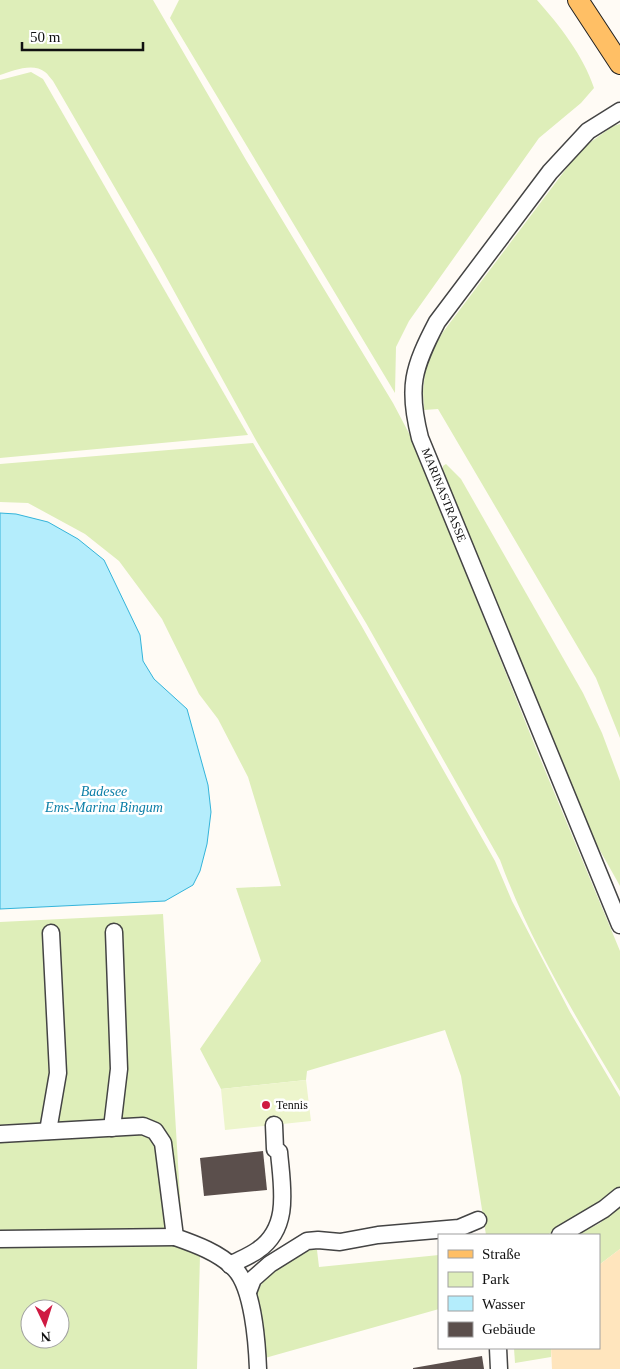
<svg xmlns="http://www.w3.org/2000/svg" width="620" height="1369" viewBox="0 0 620 1369" font-family="Georgia,serif">
<style>
.green{fill:#deeeb9;fill-rule:evenodd}
.sand{fill:#ffe5bd}
.pitch{fill:#edf5cc}
.water{fill:#b4edfc;stroke:#34b4da}
.building{fill:#5b4f4c}
.lines{fill:none;stroke-linecap:round;stroke-linejoin:round}
.minor-casing{stroke:#444;stroke-width:19}
.major-casing{stroke:#222;stroke-width:22}
.minor{stroke:#fff;stroke-width:16}
.major{stroke:#ffbf65;stroke-width:20}
.poi-dot{fill:#cf1a42;stroke:#fff;stroke-width:2}
.labels{text-anchor:middle;dominant-baseline:central;stroke-width:5;stroke-linejoin:round;paint-order:stroke}
.street-label{font-size:12px;fill:#111;stroke:#fff}
.poi-label{font-size:12px;fill:#111;stroke:#fff;text-anchor:start}
.water-label{font-size:14px;font-style:italic;fill:#0c7fa8;stroke:#fff}
</style>
<rect width="100%" height="100%" fill="#fffbf5"/>
<g class="green">
<path d="M0 0H153L246 160 393 403 412 439 537 751 620 951V1091C576 1017 530 942 500 860L366 623 257 442 158 262 53 81C50 78 48 74 45 72 33 62 12 71 0 75Z"/>
<path d="M179 0H537C560 26 583 55 594 88L581 103 539 138 409 321 396 347 395 393 170 18Z"/>
<path d="M31 72 43 79 248 435 0 458V80Z"/>
<path d="M620 124V738L596 678 438 409 424 410 423 392 425 372 429 355 443 332 581 149 613 126Z"/>
<path d="M253 443 361 625 495 861 512 901 570 1012 620 1097V1187L596 1207 547 1235H486L461 1076 445 1030 307 1071 306 1080 221 1089 200 1049 261 961 236 888 281 886 248 777 218 719 199 694 162 619 119 561 85 534 28 503 0 502V464Z"/>
<path d="M446 464 461 479 583 693 602 733 620 781V886L589 831 443 471V466Z"/>
<path d="M163 914 183 1247 200 1256 197 1369H0V922ZM30 1309H60V1339H30Z"/>
<path d="M620 1206V1249L599 1265V1235H577L600 1223Z"/>
<path d="M308 1250H317L319 1267 439 1255V1309L265 1358 257 1294 262 1283 275 1269Z"/>
<path d="M514 1348H551V1357L515 1363Z"/>
</g>
<path class="sand" d="M620 1249V1369H552L551 1348H599V1265Z"/>
<path class="pitch" d="M306 1080 311 1121 225 1130 221 1089Z"/>
<path class="water" d="M0 513 16 514 48 522 78 539 104 560 140 635 143 661 154 679 187 709 208 785 211 812 207 844 200 871 193 885 165 901 0 909Z"/>
<g class="building">
<path d="M263 1151 267 1190 204 1196 200 1158Z"/>
<path d="M482 1356 484 1369H413V1368Z"/>
</g>
<g class="lines">
<defs>
<g id="minor">
<path d="M620 111 588 131 550 172 437 322C413 368 407 387 420 438L620 925"/>
<path d="M112 1128 119 1069 114 932"/>
<path d="M48 1131 58 1073 51 933"/>
<path d="M0 1134 143 1126 155 1131 163 1143 175 1237C195 1244 220 1253 235 1269 253 1288 257 1343 258 1369"/>
<path d="M560 1235 604 1209 620 1196"/>
<path d="M0 1239 175 1237"/>
<path d="M230 1265C239 1260 250 1256 258 1250 291 1227 282 1187 279 1152L275 1149 274 1125"/>
<path d="M248 1292 253 1279 270 1264 307 1241 318 1240 340 1242 378 1235 459 1228 478 1220"/>
<path d="M498 1348 499 1369"/>
</g>
<path id="major" d="M578 0 620 64"/>
</defs>
<use href="#minor" class="minor-casing"/>
<use href="#major" class="major-casing"/>
<use href="#minor" class="minor"/>
<use href="#major" class="major"/>
</g>
<circle class="poi-dot" cx="266" cy="1105" r="5"/>
<g class="labels">
<g class="street-label">
<text transform="translate(444 495) rotate(68)">MARINASTRASSE</text>
</g>
<g class="poi-label">
<text x="276" y="1105">Tennis</text>
</g>
<g class="water-label">
<text x="104" y="791">Badesee<tspan x="104" dy="16">Ems-Marina Bingum</tspan></text>
</g>
</g>
<rect x="438" y="1234" width="162" height="115" fill="#ffffff" stroke="#a0a0a0"/>
<rect x="448" y="1250" width="25" height="8" fill="#ffbf65" stroke="#a0a0a0"/>
<text x="482" y="1259" font-size="15" fill="#111111">Straße</text>
<rect x="448" y="1272" width="25" height="15" fill="#deeeb9" stroke="#a0a0a0"/>
<text x="482" y="1284" font-size="15" fill="#111111">Park</text>
<rect x="448" y="1296" width="25" height="15" fill="#b4edfc" stroke="#a0a0a0"/>
<text x="482" y="1309" font-size="15" fill="#111111">Wasser</text>
<rect x="448" y="1322" width="25" height="15" fill="#5b4f4c" stroke="#a0a0a0"/>
<text x="482" y="1334" font-size="15" fill="#111111">Gebäude</text>
<g transform="translate(45 1324) rotate(176)"><circle r="24" fill="#ffffff" stroke="#a0a0a0"/>
<path d="M0-4L9 19L0 12L-9 19Z" fill="#cf1a42"/>
<text y="-8" font-size="14" font-weight="bold" text-anchor="middle" fill="#111111">N</text>
</g>
<path d="M22 42v8h121v-8" fill="none" stroke="#111111" stroke-width="2.5"/>
<text x="30" y="42" font-size="15" fill="#111111" stroke="#ffffff" stroke-width="4" paint-order="stroke">50 m</text>
</svg>
